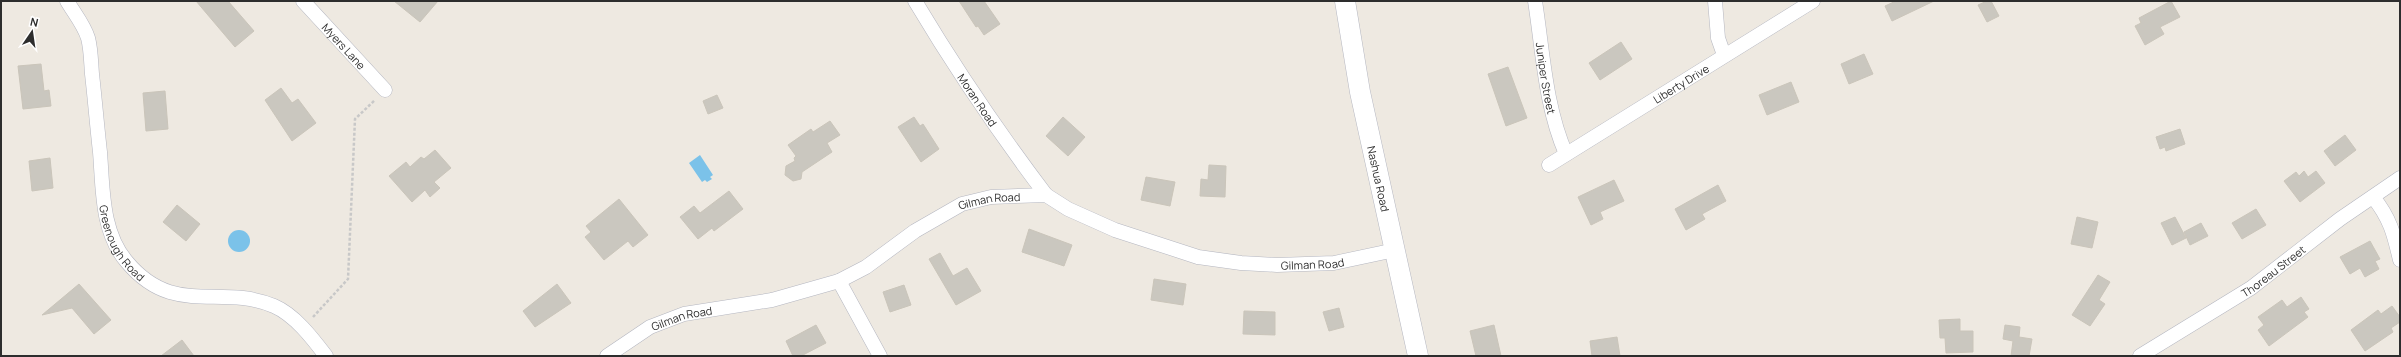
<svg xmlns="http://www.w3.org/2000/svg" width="2401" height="357" viewBox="0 0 2401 357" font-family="Manrope,sans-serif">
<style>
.water{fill:#7bc2e9}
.building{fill:#cac7bf;stroke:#cac5ba}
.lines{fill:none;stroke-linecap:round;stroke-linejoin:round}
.street-casing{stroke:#b4b6c0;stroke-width:15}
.secondary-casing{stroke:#b4b6c0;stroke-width:21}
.path{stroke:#c8c8c8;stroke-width:2.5;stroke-dasharray:3 2;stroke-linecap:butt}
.street{stroke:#fff;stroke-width:14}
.secondary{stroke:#fff;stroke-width:20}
.labels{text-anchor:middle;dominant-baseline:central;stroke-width:3;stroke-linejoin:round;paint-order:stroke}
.street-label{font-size:11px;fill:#2d2d2d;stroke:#fff}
</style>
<rect width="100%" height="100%" fill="#eee9e1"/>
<g class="water">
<path d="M700 155 713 175 710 177 712 179 707 182 705 180 702 182 689 163Z"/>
<circle cx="239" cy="241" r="11"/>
</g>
<g class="building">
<path d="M196 1H228L254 31 235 47Z"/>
<path d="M394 1H438L420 22Z"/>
<path d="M959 1H984L1000 24 984 35 978 26 976 27Z"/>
<path d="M1896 1H1934L1892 21 1885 6Z"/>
<path d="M1987 1H1991L1999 16 1987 22 1978 5Z"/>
<path d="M2171 1 2180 17 2160 27 2164 34 2145 45 2135 26 2141 23 2139 18Z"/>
<path d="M1621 42 1632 59 1600 80 1589 63Z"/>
<path d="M1864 54 1873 74 1849 84 1841 64Z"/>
<path d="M41 64 44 91 49 90 51 106 23 109 18 66Z"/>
<path d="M1508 67 1527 118 1506 126 1488 74Z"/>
<path d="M1791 82 1799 102 1767 115 1759 95Z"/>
<path d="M281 88 292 103 298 99 316 123 292 141 265 100Z"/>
<path d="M165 91 168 129 146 131 143 93Z"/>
<path d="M717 95 723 108 708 114 703 101Z"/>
<path d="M914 117 920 126 923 124 939 149 921 162 898 127Z"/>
<path d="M1063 117 1085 137 1068 156 1046 136Z"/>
<path d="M830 121 840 135 827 143 832 152 802 172 801 179 793 181 785 175 786 166 795 161 794 158 796 156 788 145 811 129 813 132Z"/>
<path d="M2180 129 2185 144 2166 151 2165 147 2160 149 2156 137Z"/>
<path d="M2345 135 2356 150 2335 166 2324 151Z"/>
<path d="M435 150 451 168 434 182 440 188 430 197 425 190 412 202 389 176 406 162 410 167 421 157 424 159Z"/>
<path d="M50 158 53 188 32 191 29 161Z"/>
<path d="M1209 165 1226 166 1225 197 1200 196 1201 179 1208 180Z"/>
<path d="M2304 171 2308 177 2316 171 2325 183 2300 202 2284 181 2296 172 2299 176Z"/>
<path d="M1146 177 1175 182 1170 206 1141 200Z"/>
<path d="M1614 180 1624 201 1600 212 1603 219 1591 225 1578 197Z"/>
<path d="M1718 185 1726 201 1702 214 1705 219 1686 230 1675 209Z"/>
<path d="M729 191 743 209 714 231 712 228 698 239 680 217 694 206 700 213Z"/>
<path d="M619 199 648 235 633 247 628 241 604 260 585 237 591 232 586 226Z"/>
<path d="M177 205 200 224 186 241 163 222Z"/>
<path d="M2256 209 2266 225 2242 239 2232 223Z"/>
<path d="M2077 217 2098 222 2092 248 2071 244Z"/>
<path d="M2175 217 2186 238 2172 245 2161 223Z"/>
<path d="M2201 223 2208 236 2190 245 2184 232Z"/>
<path d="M1029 229 1072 245 1064 266 1022 252Z"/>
<path d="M2370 241 2380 259 2375 261 2379 269 2365 277 2360 268 2350 274 2340 257Z"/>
<path d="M940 253 953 276 967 268 981 291 956 305 929 259Z"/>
<path d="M2098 275 2110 282 2099 300 2105 304 2090 326 2072 315Z"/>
<path d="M1154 279 1186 284 1183 305 1151 300Z"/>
<path d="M79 284 111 320 94 334 72 308 42 315Z"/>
<path d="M557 284 571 303 535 327 523 311Z"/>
<path d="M904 285 911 305 890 312 883 292Z"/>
<path d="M2301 297 2309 309 2304 312 2308 317 2269 346 2258 330 2264 325 2258 317 2282 300 2287 307Z"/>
<path d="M2392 306 2400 317V322L2391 328 2393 332 2365 351 2351 330 2378 310 2381 314Z"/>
<path d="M1339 308 1344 327 1329 331 1323 312Z"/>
<path d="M1244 311 1275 312V335L1243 334Z"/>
<path d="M1960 319V331H1973V352L1946 353 1945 338H1940L1939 320Z"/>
<path d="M816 325 826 343 801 356H793L786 341Z"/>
<path d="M1494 325 1501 356H1476L1470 331Z"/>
<path d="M2005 325 2020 327 2019 337 2032 339 2029 356H2011L2013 341 2003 339Z"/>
<path d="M1617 337 1620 356H1592L1590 341Z"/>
<path d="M182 340 194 356H161Z"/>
</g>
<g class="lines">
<defs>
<g id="street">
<path id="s1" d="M67 1C74 13 84 25 88 38 91 49 91 62 92 74 95 100 97 126 100 152 103 188 101 232 127 262 174 318 219 283 274 306 295 315 313 339 326 356"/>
<path id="s2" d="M303 1 385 90"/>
<path id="s3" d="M915 1C955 68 999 133 1046 195"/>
<path id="s4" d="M1535 1C1543 52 1545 106 1566 154"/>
<path d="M1715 1 1718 38 1724 55"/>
<path id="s5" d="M1549 165 1813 1"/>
<path d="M2373 197C2390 218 2394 234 2400 260"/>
<path d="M839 281 880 356"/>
<path id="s6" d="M607 356 650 327 684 314 772 300 839 281 866 267 915 231 962 204 991 197 1046 195 1068 209 1115 230 1198 257 1241 263 1277 265 1334 263 1395 250"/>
<path id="s7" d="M2140 356 2251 288 2340 219 2400 178"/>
</g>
<g id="secondary">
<path id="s8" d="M1345 1 1360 92 1418 356"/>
</g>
</defs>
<use href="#street" class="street-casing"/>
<use href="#secondary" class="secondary-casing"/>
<path class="path" d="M313 317 348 279 355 119 375 100"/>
<use href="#street" class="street"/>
<use href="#secondary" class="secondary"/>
</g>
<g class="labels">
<g class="street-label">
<text stroke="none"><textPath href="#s2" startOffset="61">Myers Lane</textPath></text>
<text stroke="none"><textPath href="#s4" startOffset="78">Juniper Street</textPath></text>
<text stroke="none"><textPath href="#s5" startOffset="155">Liberty Drive</textPath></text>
<text stroke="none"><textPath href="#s3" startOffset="117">Moran Road</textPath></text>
<text stroke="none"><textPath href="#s8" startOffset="181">Nashua Road</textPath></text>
<text stroke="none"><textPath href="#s6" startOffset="420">Gilman Road</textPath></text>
<text stroke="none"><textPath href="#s1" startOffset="253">Greenough Road</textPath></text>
<text stroke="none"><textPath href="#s6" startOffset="757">Gilman Road</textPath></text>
<text stroke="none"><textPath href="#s7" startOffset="158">Thoreau Street</textPath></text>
<text stroke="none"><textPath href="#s6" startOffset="85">Gilman Road</textPath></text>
</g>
</g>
<rect width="2401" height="357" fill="none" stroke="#2d2d2d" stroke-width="4"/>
<g transform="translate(32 32) rotate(13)" stroke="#ffffff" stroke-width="3" paint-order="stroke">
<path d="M0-3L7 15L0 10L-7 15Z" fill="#2d2d2d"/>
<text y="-6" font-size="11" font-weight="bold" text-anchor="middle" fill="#2d2d2d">N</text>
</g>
</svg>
